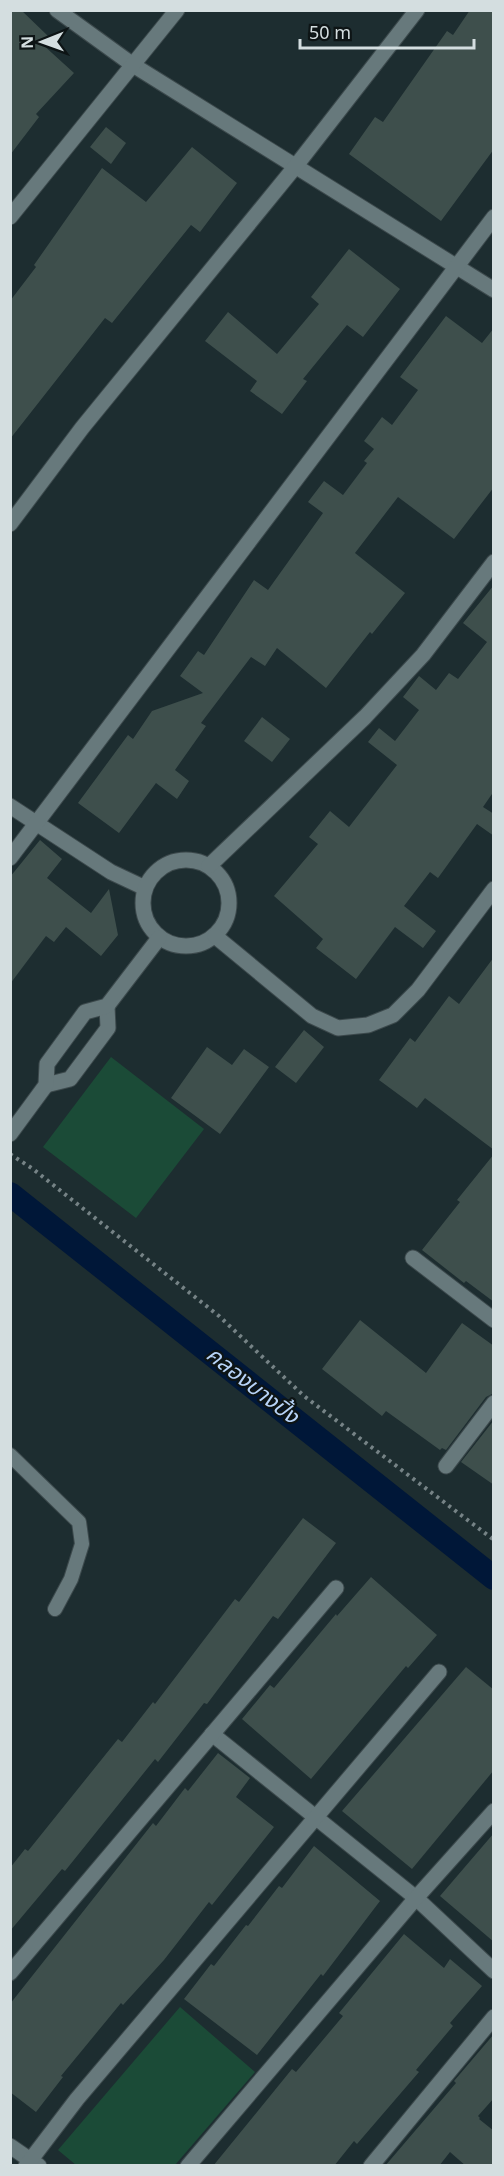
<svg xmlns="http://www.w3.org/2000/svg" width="504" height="2176" viewBox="0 0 504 2176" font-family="Georgia,'Noto Sans Thai',serif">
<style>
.green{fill:#1b4b37}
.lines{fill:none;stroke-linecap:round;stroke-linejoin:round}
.canal{stroke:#001738;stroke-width:24}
.building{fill:#3e4f4c}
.lane-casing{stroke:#3c494c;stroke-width:16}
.street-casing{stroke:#3c494c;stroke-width:17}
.path{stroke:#768386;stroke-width:4;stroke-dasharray:3 4.5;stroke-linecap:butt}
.lane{stroke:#67797c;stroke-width:14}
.street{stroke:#67797c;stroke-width:15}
.labels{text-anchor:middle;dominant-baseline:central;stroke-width:4.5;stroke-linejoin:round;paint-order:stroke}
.water-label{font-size:22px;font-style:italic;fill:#b7d3f8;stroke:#0d1415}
</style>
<rect width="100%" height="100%" fill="#1d2d30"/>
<g class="green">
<path d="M111 1057 204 1129 136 1218 43 1147Z"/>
<path d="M180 2007 255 2072 175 2165H76L58 2150Z"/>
</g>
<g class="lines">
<path class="canal" d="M10 1194 494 1578"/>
</g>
<g class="building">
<path d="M10 10H21L48 36 41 43 74 73 36 114 39 117 10 155Z"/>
<path d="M470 10H494V149L441 221 349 154 375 117 383 122 447 31 453 35Z"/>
<path d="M106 127 126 143 111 164 90 147Z"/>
<path d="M192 147 237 183 200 232 191 225 112 323 105 318 10 439V301L36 267 34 265 102 168 146 202Z"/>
<path d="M349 249 400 289 363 337 347 325 303 379 307 381 282 414 250 391 257 381 205 341 228 312 277 354 319 304 311 297Z"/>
<path d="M446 316 482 343 494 328V487L454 539 398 497 355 553 405 593 372 634 370 632 326 688 277 648 265 666 251 657 201 723 206 726 175 770 189 781 177 799 156 783 119 833 78 803 128 735 133 739 152 711 203 693 180 676 198 651 204 655 254 580 268 590 323 513 308 502 324 481 343 495 367 463 364 461 374 449 364 441 382 417 392 425 418 390 400 377Z"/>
<path d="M494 585V791L483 807 494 814V836L477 824 438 878 430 872 404 906 436 931 423 948 395 927 356 979 316 948 323 939 274 896 318 844 309 837 330 811 349 827 397 765 368 742 379 728 395 741 419 710 403 697 419 676 436 690 449 673 458 679 487 642 463 623Z"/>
<path d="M262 717 290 739 272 762 244 741Z"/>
<path d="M40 840 62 859 47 878 91 913 109 889 118 935 101 956 66 927 54 942 46 936 10 984V877Z"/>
<path d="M494 957V1150L425 1098 417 1108 379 1080 410 1038 415 1042 449 996 459 1004Z"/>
<path d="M304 1030 324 1047 296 1083 275 1067Z"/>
<path d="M207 1047 232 1065 244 1049 269 1067 220 1134 171 1098Z"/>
<path d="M494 1154V1302L466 1281 464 1283 422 1250 460 1202 457 1200Z"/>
<path d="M360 1320 426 1373 462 1323 494 1346V1393L486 1397 446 1450 442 1448 440 1450 386 1411 382 1416 322 1369Z"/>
<path d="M494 1420V1485L461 1462Z"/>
<path d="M303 1518 336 1543 278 1619 273 1616 207 1704 204 1703 158 1762 155 1759 65 1871 62 1869 10 1931V1868L25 1849 28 1851 118 1739 122 1742 153 1702 155 1704 235 1599 239 1602Z"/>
<path d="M371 1577 437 1635 408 1668 406 1666 311 1779 242 1719 270 1685 274 1688 336 1614 337 1616Z"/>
<path d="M466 1667 494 1690V1770L412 1869 342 1811Z"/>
<path d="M218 1753 250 1778 236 1797 274 1827 212 1905 209 1902 164 1960 123 2005 121 2003 61 2076 63 2077 36 2112 10 2092V2004L153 1823 156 1826 185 1788 188 1791Z"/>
<path d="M494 1833V1942L440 1896Z"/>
<path d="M314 1846 380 1901 323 1976 321 1974 257 2055 184 1999 211 1964 214 1966 246 1925 248 1926 279 1886 282 1888Z"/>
<path d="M404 1934 444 1968 450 1959 482 1986 450 2023 453 2026 416 2070 419 2072 357 2144 354 2141 334 2166H213L292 2069 296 2072 343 2016 339 2013Z"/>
<path d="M494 2034V2098L478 2116 480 2118 479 2119 494 2131V2166H466L450 2152 439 2166H385L456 2083 454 2081Z"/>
</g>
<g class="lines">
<defs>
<path id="lane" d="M10 1455 79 1522 82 1544 71 1579 55 1609"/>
<g id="street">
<path d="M57 10 133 65 494 290"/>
<path d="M10 217 177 10"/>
<path d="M10 524 82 428 295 167 417 10"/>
<path d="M10 806 111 872 145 888"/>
<path d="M10 858 494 217"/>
<circle cx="186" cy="903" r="43"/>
<path d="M209 866 365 717 423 655 494 562"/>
<path d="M215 936 312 1016 338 1028 368 1025 393 1015 418 990 494 889"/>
<path d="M46 1085 70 1079 108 1028 107 1006"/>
<path d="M10 1134 46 1085 47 1064 85 1012 107 1006 159 938"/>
<path d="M413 1258 494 1320"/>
<path d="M446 1466 494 1403"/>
<path d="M212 1734 416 1898 494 1971"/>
<path d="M10 1973 336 1588"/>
<path d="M10 2146 39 2166"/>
<path d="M26 2166 77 2099 439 1672"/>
<path d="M188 2166 416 1898 494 1811"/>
<path d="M371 2166 494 2017"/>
</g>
</defs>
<use href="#lane" class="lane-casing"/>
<use href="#street" class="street-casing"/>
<path class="path" d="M10 1154 33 1169 219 1316 304 1396 494 1540"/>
<use href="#lane" class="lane"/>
<use href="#street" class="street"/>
</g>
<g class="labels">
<g class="water-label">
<text transform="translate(252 1386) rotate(38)">คลองบางปิ้ง</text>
</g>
</g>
<rect width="504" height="2176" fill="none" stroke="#d4dee0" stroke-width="24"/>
<g transform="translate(42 42) rotate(269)" stroke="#0d1415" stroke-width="4.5" paint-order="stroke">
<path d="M0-4.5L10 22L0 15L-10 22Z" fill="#d4dee0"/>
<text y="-9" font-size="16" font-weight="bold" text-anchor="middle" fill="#d4dee0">N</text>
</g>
<path d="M300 39v9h174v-9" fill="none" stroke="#d4dee0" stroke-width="3"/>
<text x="309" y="39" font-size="18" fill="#d4dee0" stroke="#0d1415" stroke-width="4.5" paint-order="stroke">50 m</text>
</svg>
